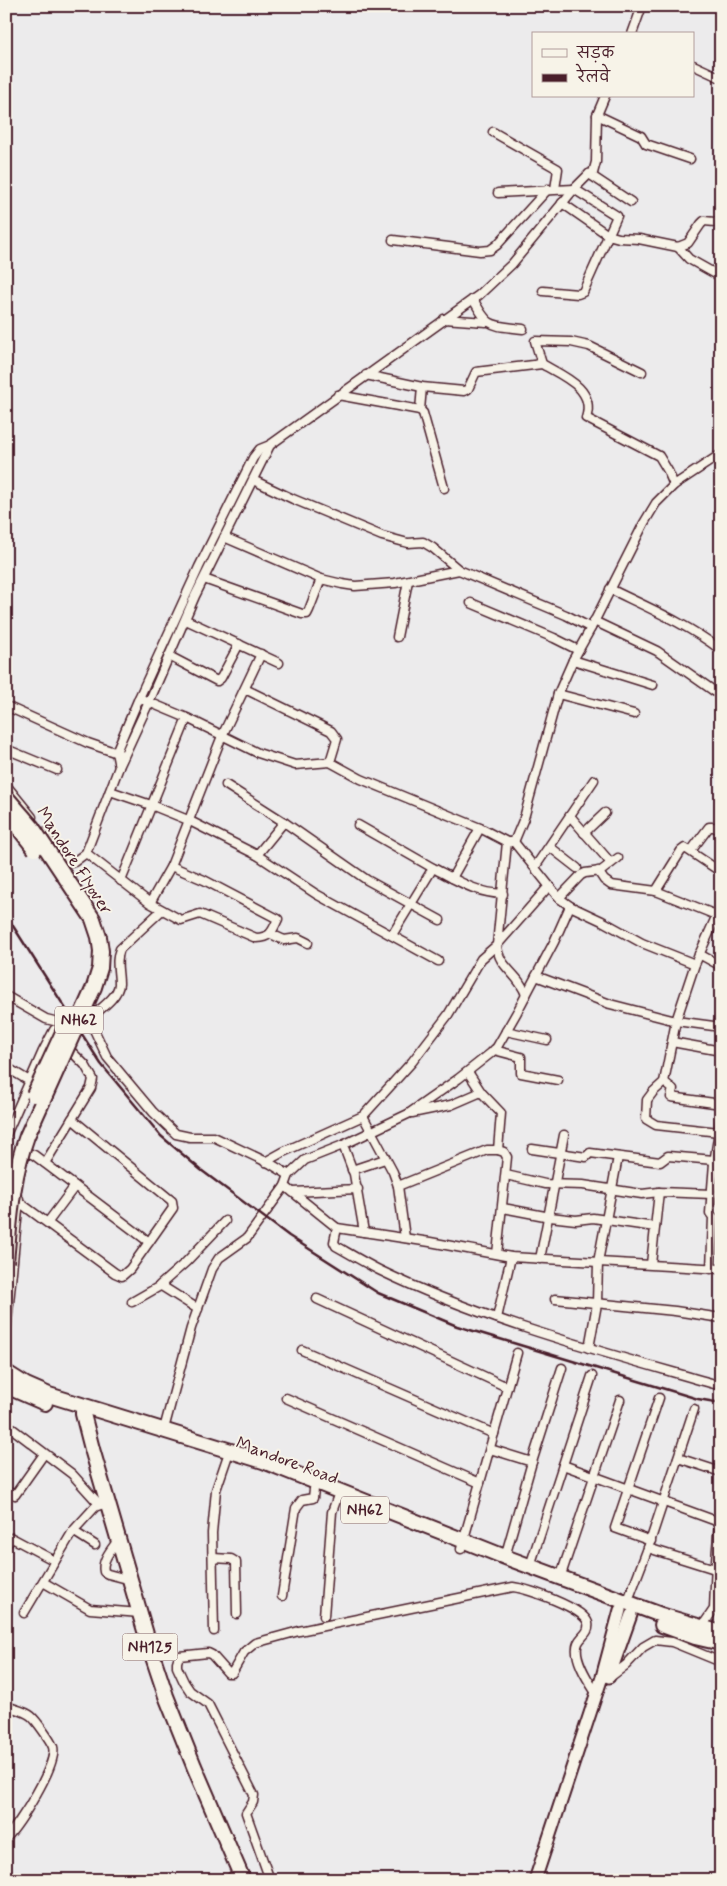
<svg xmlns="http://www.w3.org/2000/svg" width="727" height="1886" viewBox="0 0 727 1886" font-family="Mynerve,'Playpen Sans Deva',sans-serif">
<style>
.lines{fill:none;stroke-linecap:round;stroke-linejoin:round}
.street-casing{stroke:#4a1f2b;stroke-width:11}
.secondary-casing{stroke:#4a1f2b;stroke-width:15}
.highway-casing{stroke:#4a1f2b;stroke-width:18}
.street{stroke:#f7f3e8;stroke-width:8}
.secondary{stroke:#f7f3e8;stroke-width:11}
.highway{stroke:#f7f3e8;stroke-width:14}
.rail{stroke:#4a1f2b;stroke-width:2.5}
.highway-bridge-casing{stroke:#4a1f2b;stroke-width:18;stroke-linecap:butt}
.highway-bridge{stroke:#f7f3e8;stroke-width:14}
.labels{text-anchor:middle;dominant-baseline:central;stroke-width:4;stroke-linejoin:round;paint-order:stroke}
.shield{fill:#f7f3e8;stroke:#7e5f64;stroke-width:1}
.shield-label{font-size:16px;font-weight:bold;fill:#4a1f2b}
.street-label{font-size:18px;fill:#4a1f2b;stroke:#f7f3e8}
</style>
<rect width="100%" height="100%" fill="#ecebec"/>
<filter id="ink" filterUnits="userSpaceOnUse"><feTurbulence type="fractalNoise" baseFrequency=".02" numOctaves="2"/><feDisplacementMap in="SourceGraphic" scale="10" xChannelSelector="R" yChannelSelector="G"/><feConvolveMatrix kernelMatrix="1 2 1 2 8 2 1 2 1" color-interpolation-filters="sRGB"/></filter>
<g filter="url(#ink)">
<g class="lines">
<defs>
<g id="street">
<path d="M632 34 642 6"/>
<path d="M693 65 721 78"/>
<path d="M597 115 641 136 646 144 690 159"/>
<path d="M493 132 558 169 555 189"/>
<path d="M589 174 631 202"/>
<path d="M498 193 574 189 617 216 583 292 578 294 543 291"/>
<path d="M562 203 608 235 619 238 639 239 678 247 688 243 701 224 704 221 715 222 721 220"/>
<path d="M393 240 480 251 490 250 497 245 548 189"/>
<path d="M678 247 689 259 721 277"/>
<path d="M473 299C489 329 491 325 523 329"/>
<path d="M444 319 486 322"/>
<path d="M642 372 589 346 571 342 535 341 542 364C563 376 596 389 586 418L659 456 668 471 674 485"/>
<path d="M366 375 422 387 464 391 468 389 476 372 542 364"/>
<path d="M338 395 420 410 423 413 444 488"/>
<path d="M420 410 422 387"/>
<path d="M253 480 293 499 382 536 408 543 423 542 433 548 459 570 566 615 591 628"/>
<path d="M224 537 321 579 342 584 355 586 395 583 459 570"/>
<path d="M204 579 302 614H307L309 610 321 579"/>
<path d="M610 589C649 608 687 624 721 650"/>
<path d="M471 603 554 638 578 650"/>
<path d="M186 620 279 663"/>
<path d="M594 621 657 651 721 696"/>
<path d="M397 637 408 581"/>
<path d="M169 656 217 681 221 678 239 644"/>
<path d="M573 660 653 685"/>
<path d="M245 689 331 731 337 739 330 762"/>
<path d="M558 694 634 714"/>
<path d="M139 698 187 718 258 753 295 765 330 762 361 779 480 828 507 842H514L524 818 558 694 573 660 591 628 644 523 656 503 674 485 721 454"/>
<path d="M6 706 88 743 120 754"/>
<path d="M6 749 57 770"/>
<path d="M119 767 116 752 139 698 199 567 253 458 260 449 270 445 479 295 512 264 574 189 589 174 593 173 596 162 597 115 605 96"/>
<path d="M6 785 32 817"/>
<path d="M226 785 284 822"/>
<path d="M110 791 151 805 188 820 257 855 316 894 438 961"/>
<path d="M570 816 611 863"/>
<path d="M358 825 433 868"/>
<path d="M43 832 66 861 74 862 86 853 119 767 149 702 195 596 270 445"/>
<path d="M584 833 605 813"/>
<path d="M507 842 497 945C498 968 519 973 526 995"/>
<path d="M550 847 577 868"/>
<path d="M691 851 709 827H714L721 831"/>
<path d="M86 853 150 903 181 920 200 914 256 938C272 937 272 931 278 919L204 880 171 866 150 903"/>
<path d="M257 855 284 822 367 880 440 920"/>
<path d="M171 866 222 736 261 654"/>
<path d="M535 867 594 780"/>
<path d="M598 871 604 880 611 885 656 891 716 915"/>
<path d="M452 878 480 828"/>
<path d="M121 881 187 718"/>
<path d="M656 891 681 851 685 848 721 872"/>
<path d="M559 898 581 875 585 873 601 871 618 858"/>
<path d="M570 906 602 921 642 943 695 964"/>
<path d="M721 906 695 964 676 1021 721 1027"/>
<path d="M271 934 284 940 298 938 308 943"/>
<path d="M392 935 433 868C457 880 475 893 503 894"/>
<path d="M699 954 721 966"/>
<path d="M536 976 610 1004 676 1021 664 1082 653 1092 647 1100 646 1119 656 1125 719 1132 714 1163 710 1213 713 1217 711 1269"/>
<path d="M6 996 46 1019 58 1022 89 1019 107 1057 153 1112 176 1134 190 1137H214L271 1164 289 1175"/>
<path d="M89 1019C98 1010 118 998 119 984 119 971 115 961 120 949L162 910"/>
<path d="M506 1031 547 1040"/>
<path d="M672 1042 721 1051"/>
<path d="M494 1050 521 1057V1073L558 1080"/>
<path d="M6 1067 31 1082"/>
<path d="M468 1072 481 1092 501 1113 498 1150"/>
<path d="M664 1082 673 1089 671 1097 721 1104"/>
<path d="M412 1113 451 1105 481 1092"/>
<path d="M363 1116 393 1172 398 1186 405 1238"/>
<path d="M721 1116 719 1132H721"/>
<path d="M6 1135 43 1051 54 1030"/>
<path d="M343 1145 354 1174 364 1232"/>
<path d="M532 1149 586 1157 590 1153 660 1162 668 1156 714 1160"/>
<path d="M24 1160 26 1155 29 1153 34 1155 149 1242"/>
<path d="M265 1162 283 1152 363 1116 412 1062 448 1015 481 959 497 945 549 886"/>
<path d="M45 1163 91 1088 93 1079 85 1065 53 1033"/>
<path d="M352 1170 385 1159"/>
<path d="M506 1175 545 1184 583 1185 642 1194 659 1192 712 1194"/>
<path d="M285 1186 337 1228 430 1242 511 1257 721 1269"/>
<path d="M398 1186 487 1150H498L504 1152 507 1157 497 1254"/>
<path d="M293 1192 358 1189"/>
<path d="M19 1202 115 1273 122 1276 130 1269 173 1208 172 1201 72 1119"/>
<path d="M503 1208 550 1217 576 1220 593 1218 655 1227"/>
<path d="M48 1222 75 1186"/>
<path d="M337 1228 334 1242 336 1246C350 1254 365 1263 379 1270 486 1322 607 1353 721 1386"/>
<path d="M540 1259 564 1135"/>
<path d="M651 1264 659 1192"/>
<path d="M317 1299 507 1387"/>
<path d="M555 1299 675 1311 721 1318"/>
<path d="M132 1302 160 1286"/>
<path d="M198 1309 160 1285 186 1262 225 1221"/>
<path d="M497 1318 511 1257"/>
<path d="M6 1334 19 1199"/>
<path d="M589 1348 597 1304 598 1262 618 1157"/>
<path d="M302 1350 494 1434"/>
<path d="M286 1398 480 1483"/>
<path d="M6 1424 72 1474 100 1505"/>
<path d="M164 1429 191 1328 212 1269 219 1258 247 1238 285 1186 289 1175 305 1160 343 1145 408 1114 458 1079 491 1053 497 1047 517 1012 554 942 570 906 559 898 514 842"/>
<path d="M490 1449 532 1462"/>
<path d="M678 1458 721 1472"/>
<path d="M563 1465 719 1522 716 1561 714 1609 701 1628"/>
<path d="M6 1491 15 1495 44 1454"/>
<path d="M73 1531 95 1507 102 1504"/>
<path d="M118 1540C112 1549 101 1560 104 1572L108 1574 131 1580"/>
<path d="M651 1541 615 1528 659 1398"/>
<path d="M6 1545 12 1538 55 1561"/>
<path d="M648 1548 715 1569"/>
<path d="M461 1549 517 1353"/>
<path d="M505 1557 532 1462 562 1368"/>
<path d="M213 1558 231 1559 236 1562 237 1614"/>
<path d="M530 1566 592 1376"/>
<path d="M560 1578 620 1400"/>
<path d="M43 1582 90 1609 140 1613"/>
<path d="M282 1596 296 1508 302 1500 313 1498 314 1489"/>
<path d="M627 1603 648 1548 694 1409"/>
<path d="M24 1613 73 1531 95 1545"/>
<path d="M324 1616 332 1512 337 1498"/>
<path d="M214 1631 212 1533 216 1490 227 1458"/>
<path d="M609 1678 626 1665 643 1647 655 1640 672 1642 721 1662"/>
<path d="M6 1706C14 1709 25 1711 31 1716 36 1720 51 1741 53 1747 58 1764 19 1825 6 1838"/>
<path d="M228 1880 240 1870"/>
<path d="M270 1880 246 1813 253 1802 254 1795 208 1704 190 1691 184 1682 177 1667V1662L179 1656 208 1653 212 1655 228 1673H232L244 1652 255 1643 299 1631 513 1587C528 1589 584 1608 588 1623 590 1633 581 1636 578 1643 572 1657 589 1682 596 1693"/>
</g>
<g id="secondary">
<path d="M609 1677 631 1615"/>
<path d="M535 1880 602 1677 620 1610"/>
</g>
<g id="highway">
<path d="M7 1373 26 1385 49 1395 263 1461 505 1557 661 1615 721 1633"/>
<path d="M6 1386 45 1403"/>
<path d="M83 1406V1414L92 1449 150 1648 166 1696 194 1766 243 1880"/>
<path d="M662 1625 695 1637 721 1643"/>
</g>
</defs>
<use href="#street" class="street-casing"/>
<use href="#secondary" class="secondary-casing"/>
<use href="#highway" class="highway-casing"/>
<use href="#street" class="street"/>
<use href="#secondary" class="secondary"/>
<use href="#highway" class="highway"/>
<path class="rail" d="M6 915 101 1064 161 1136 201 1170 289 1236 378 1293 457 1326 698 1399 721 1403"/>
<defs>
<g id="highway-bridge">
<path d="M6 797 32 827 93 919 99 937 101 951 100 968 94 987 27 1136C12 1177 10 1219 6 1262"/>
<path d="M6 812 35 849"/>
<path d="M34 1095 71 1015"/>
</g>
</defs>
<use href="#highway-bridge" class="highway-bridge-casing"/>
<use href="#highway-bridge" class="highway-bridge"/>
</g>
</g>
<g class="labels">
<g class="shield">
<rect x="55" y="1006.5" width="48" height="27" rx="4"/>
<rect x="341" y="1496.5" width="48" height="27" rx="4"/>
<rect x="122.5" y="1633.5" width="55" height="27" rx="4"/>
</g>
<g class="shield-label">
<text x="79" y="1020">NH62</text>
<text x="365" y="1510">NH62</text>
<text x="150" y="1647">NH125</text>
</g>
<g class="street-label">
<text transform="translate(74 861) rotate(57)">Mandore Flyover</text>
<text transform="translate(287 1461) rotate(20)">Mandore Road</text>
</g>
</g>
<rect width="727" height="1886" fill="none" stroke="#f7f3e8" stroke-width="25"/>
<rect x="12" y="12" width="702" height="1861" fill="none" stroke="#4a1f2b" stroke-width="2" filter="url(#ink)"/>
<rect x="532" y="32" width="162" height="65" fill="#f7f3e8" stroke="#b29e9c"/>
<rect x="542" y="49" width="25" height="8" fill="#f7f3e8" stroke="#b29e9c"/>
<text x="577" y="58" font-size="15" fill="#4a1f2b">सड़क</text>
<rect x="542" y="74" width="25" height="8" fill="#4a1f2b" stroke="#b29e9c"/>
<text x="577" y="82" font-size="15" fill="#4a1f2b">रेलवे</text>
</svg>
